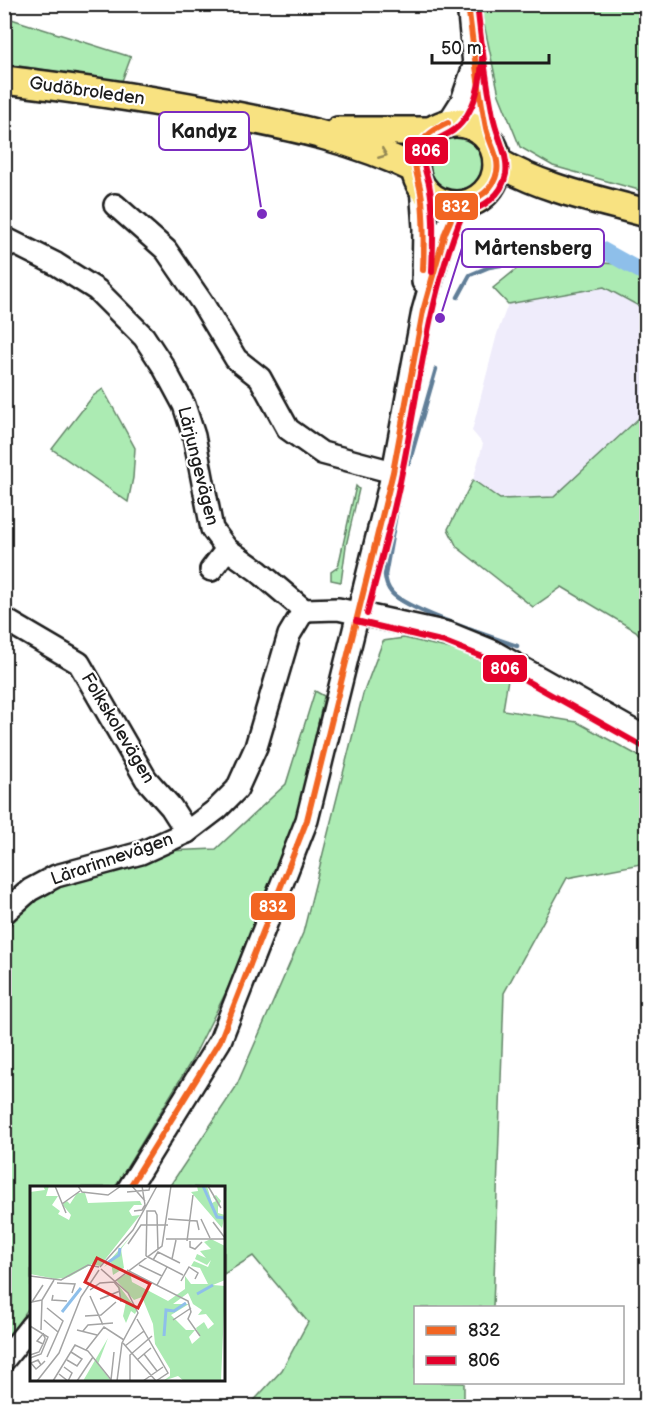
<svg xmlns="http://www.w3.org/2000/svg" width="651" height="1411" viewBox="0 0 651 1411" font-family="'Balsamiq Sans',sans-serif">
<style>
.built{fill:#efecfb}
.green{fill:#acebb3;stroke:#648468;stroke-width:1.5}
.lines{fill:none;stroke-linecap:round;stroke-linejoin:round}
.stream{stroke:#607e98;stroke-width:4.5}
.canal{stroke:#8ebfea;stroke-width:16}
.minor-casing{stroke:#1c1c1c;stroke-width:26}
.major-casing{stroke:#1c1c1c;stroke-width:32}
.minor{stroke:#fff;stroke-width:21}
.major{stroke:#f8e281;stroke-width:27}
.bus-1-casing{stroke:#fff;stroke-width:10}
.bus-2-casing{stroke:#fff;stroke-width:10}
.bus-1{stroke:#f26522;stroke-width:6}
.bus-2{stroke:#e4002b;stroke-width:6}
.oneway{stroke:#958954}
.labels{text-anchor:middle;dominant-baseline:central;stroke-width:4.5;stroke-linejoin:round;paint-order:stroke}
.street-label{font-size:18px;fill:#1c1c1c;stroke:#fff}
.inset-river{fill:none;stroke:#8ebfea;stroke-width:3}
.inset-road{fill:none;stroke:#a4a4a4;stroke-width:1.5}
.view{fill:#d62828;fill-opacity:0.15;stroke:#d62828;stroke-width:3}
.inset-edge{fill:none;stroke:#1c1c1c;stroke-width:3}
.leader{fill:none;stroke:#7b2cbf;stroke-width:2}
.callout-dot{fill:#7b2cbf;stroke:#fff;stroke-width:2}
.callout{fill:#fff;stroke:#7b2cbf;stroke-width:2}
.callout-label{font-size:20px;text-anchor:middle;font-weight:bold;fill:#1c1c1c}
.line-badge{stroke:#fff;stroke-width:2}
.badge-label{font-size:16px;text-anchor:middle;font-weight:bold;fill:#fff}
</style>
<rect width="100%" height="100%" fill="#fff"/>
<filter id="ink" filterUnits="userSpaceOnUse"><feTurbulence type="fractalNoise" baseFrequency=".0167" numOctaves="2"/><feDisplacementMap in="SourceGraphic" scale="12" xChannelSelector="R" yChannelSelector="G"/><feConvolveMatrix kernelMatrix="1 2 1 2 8 2 1 2 1" color-interpolation-filters="sRGB"/></filter>
<g filter="url(#ink)">
<path class="built" d="M604 287 646 310V414L639 418 554 497 500 499 473 480 483 444 472 431 497 334 508 304Z"/>
<g class="green">
<path d="M480 5H646V192L553 166 520 147 499 95Z"/>
<path d="M5 17 131 57 122 81 5 64Z"/>
<circle cx="457" cy="164" r="27"/>
<path d="M530 258 646 266V310L604 287 508 304 493 288Z"/>
<path d="M103 389 135 448 133 478 128 502 52 449 93 396Z"/>
<path d="M646 414V643L636 631 562 587 533 607 457 547 448 529 473 480 500 499 554 497 639 418Z"/>
<path d="M356 486 359 489 346 546 341 582 331 580V572L338 567Z"/>
<path d="M404 638 455 650 509 673 503 710 577 722 646 760V863L567 878 504 993 493 1307 416 1308V1382L464 1383V1406H249L282 1370 308 1322 253 1256 224 1274V1188L169 1187 236 1087 303 933 363 694 383 641Z"/>
<path d="M315 691 324 696 299 812 259 926 192 1060 115 1187 32 1188 31 1305 5 1341 4 939 7 930 30 899 61 885 166 851 216 849 286 784Z"/>
</g>
<g class="lines">
<g class="stream">
<path d="M458 297 470 275 489 267 599 248"/>
<path d="M409 463 436 369"/>
<path d="M399 497 385 575C386 583 387 587 392 593 407 610 491 637 517 646"/>
</g>
<path class="canal" d="M599 248 646 274"/>
<defs>
<g id="minor">
<path d="M468 4 474 65 487 137"/>
<path d="M448 123 462 101 473 69"/>
<path d="M421 186 424 228 423 282"/>
<path d="M115 205 166 250 203 304 236 359 260 378 288 429 322 453 393 472"/>
<path d="M4 238 56 264 97 290 144 337 163 366 184 405 194 436 212 529 227 549 258 571 304 610 338 609 448 633 492 651 646 738"/>
<path d="M211 570 227 549"/>
<path d="M4 619 79 663 146 779 171 807 187 832"/>
<path d="M4 913 30 890 56 876 141 853 187 832 217 809 237 789 256 747 289 635 304 610"/>
<path d="M129 1188 220 1041 307 820 393 472 423 311 445 233 457 205"/>
<path d="M4 1360 32 1325"/>
</g>
<g id="major">
<path d="M4 80C80 89 156 100 231 115 294 127 356 140 415 169"/>
<circle cx="456" cy="164" r="41"/>
<path d="M338 131H430"/>
<path d="M497 162C543 189 596 199 646 213"/>
</g>
</defs>
<use href="#minor" class="minor-casing"/>
<use href="#major" class="major-casing"/>
<use href="#minor" class="minor"/>
<use href="#major" class="major"/>
<defs>
<g id="bus-1">
<path d="M423 270C424 247 424 223 422 200 421 183 411 166 417 150 423 136 435 129 448 123"/>
<path d="M129 1188 220 1041 307 820 393 472 423 311 445 233 457 205C475 201 493 192 497 172 500 157 489 143 486 128 478 87 473 46 468 4"/>
</g>
<g id="bus-2">
<path d="M432 272C433 243 435 213 429 184 427 174 421 163 425 153 431 139 443 138 454 130 476 113 483 75 482 49"/>
<path d="M367 614C379 567 393 519 402 472 420 385 428 295 463 213 483 208 502 196 506 174 509 155 496 135 493 116 486 79 481 42 477 4"/>
<path d="M356 621 445 642 488 659 642 746"/>
</g>
</defs>
<use href="#bus-1" class="bus-1-casing"/>
<use href="#bus-2" class="bus-2-casing"/>
<use href="#bus-1" class="bus-1"/>
<use href="#bus-2" class="bus-2"/>
</g>
<defs><path id="oneway-chevron" d="M-2-3.5L2.5 0L-2 3.5" fill="none" stroke-width="1.6" stroke-linecap="round" stroke-linejoin="round" transform="scale(1.5)"/></defs>
<use class="oneway" href="#oneway-chevron" transform="translate(383 154) rotate(22)"/>
</g>
<g class="labels">
<g class="street-label">
<text transform="translate(87 91) rotate(8)">Gudöbroleden</text>
<text transform="translate(198 466) rotate(76)">Lärjungevägen</text>
<text transform="translate(118 728) rotate(59)">Folkskolevägen</text>
<text transform="translate(112 859) rotate(-19)">Lärarinnevägen</text>
</g>
</g>
<g transform="translate(30 1186)">
<rect width="195" height="195" fill="#fff"/>
<path d="M13 0H19L16 10H28L22 19 30 25 28 28 39 34 41 29 32 18 37 15 40 18 47 7H55L58 17 110 15 112 19H104L99 25 102 30 110 29 70 80 62 78 39 91 26 93 0 88V6L15 4ZM167 0H177L182 17 186 15 183 11 186 9 191 15 188 21V27L195 29 192 42 161 6 168 5ZM101 50 91 63 94 82 83 89 81 76 74 81ZM181 53 195 60V94L183 99 195 100 191 195H154L148 190 133 195 140 190V183L125 158 123 138 112 111 104 114 86 94 100 86 102 96 138 115 155 103V90L161 98H178L170 82 161 80 164 75 178 81 181 74 177 79 165 73 167 68 176 72 170 65 181 63 174 56ZM158 107 163 118 172 124 168 129 176 128 184 138 178 143 174 136 166 142 170 151 162 158 159 151 165 144H156L141 129 159 118H143ZM87 97 107 124 105 128 101 125 96 137 93 130 96 116 91 114ZM78 152 68 178 81 195H53Z" fill="#acebb3" fill-rule="evenodd"/>
<path class="inset-river" d="M173 0 187 31 195 32M77 77 89 69 90 62M167 108 183 99M32 126 51 102M134 150 136 124 144 125 156 117"/>
<path class="inset-road" d="M25 0 36 27M48 0 52 6 78 9 91 0M102 0 115 15M178 0 191 22M97 6 119 4 120 0M32 18 50 5M104 25 112 24 115 19 112 0M138 33 167 35 169 44M171 33 180 52M183 36 195 52M136 53H195M157 55 163 9M160 55V61L165 63 172 56M98 58 111 39H138M116 70 117 25H125L127 29 128 64M116 70 153 89M142 73 146 54M123 74 128 66 150 77M109 79 132 90M70 81 103 44 127 0M71 83 98 107 108 127 92 157 87 195M97 84 158 115 161 126 158 133 170 150M0 90 31 94 58 79 69 81M151 95 159 81 168 87 165 93M84 96 89 102 91 116M27 97 45 98 42 107M127 99 137 81M60 104 70 97 84 96 132 60 141 0M23 109 22 114 37 115M60 110 73 139M70 113 90 105M12 114 2 116 13 99M55 130 71 129 86 116M107 133 138 187 126 195M14 134 28 146M143 134 161 122M0 140 18 151 11 168 0 172M11 144 12 114 24 94M47 144 67 149M53 145 58 139 83 137M93 157 126 195M95 160 114 145M56 164 74 141 94 154M114 168 127 185M0 169 9 166 13 158 15 153V152L13 148 7 155 13 158M17 171 33 135 17 122M37 174 47 180 52 173 41 166M107 174 121 162M11 179 8 174 1 177 6 183 12 178 15 175M29 188 38 195 42 187 34 181M81 194 84 166M7 195 29 167 51 111 69 84M23 195 45 159 58 165 82 195M47 195 63 171M100 195V169L122 150M113 195 133 181"/>
<path class="view" d="M67 72 120 98 108 122 55 96Z"/>
<rect width="195" height="195" class="inset-edge"/>
</g>
<path class="leader" d="M262 214L249 131M440 318L462 248"/>
<g class="callout-dot">
<circle cx="262" cy="214" r="6"/>
<circle cx="440" cy="318" r="6"/>
</g>
<g class="callout">
<rect x="159" y="112" width="90" height="38" rx="6"/>
<rect x="462" y="229" width="142" height="38" rx="6"/>
</g>
<g class="callout-label">
<text x="204" y="138">Kandyz</text>
<text x="533" y="255">Mårtensberg</text>
</g>
<g class="line-badge">
<rect x="404" y="136" width="45" height="29" rx="6" fill="#e4002b"/>
<rect x="434" y="192" width="45" height="29" rx="6" fill="#f26522"/>
<rect x="482" y="654" width="46" height="29" rx="6" fill="#e4002b"/>
<rect x="250" y="892" width="46" height="29" rx="6" fill="#f26522"/>
</g>
<g class="badge-label">
<text x="426" y="156">806</text>
<text x="456" y="212">832</text>
<text x="505" y="674">806</text>
<text x="273" y="912">832</text>
</g>
<rect width="651" height="1411" fill="none" stroke="#fff" stroke-width="24"/>
<rect x="12" y="12" width="627" height="1387" fill="none" stroke="#1c1c1c" stroke-width="2" filter="url(#ink)"/>
<rect x="414" y="1306" width="210" height="78" fill="#ffffff" stroke="#a4a4a4" stroke-width="1.5"/>
<rect x="426" y="1326" width="30" height="9" fill="#f26522" stroke="#a4a4a4" stroke-width="1.5"/>
<text x="468" y="1336" font-size="18" fill="#1c1c1c">832</text>
<rect x="426" y="1356" width="30" height="9" fill="#e4002b" stroke="#a4a4a4" stroke-width="1.5"/>
<text x="468" y="1366" font-size="18" fill="#1c1c1c">806</text>
<path d="M432 54v9h117v-9" fill="none" stroke="#1c1c1c" stroke-width="3"/>
<text x="441" y="54" font-size="18" fill="#1c1c1c" stroke="#ffffff" stroke-width="4.5" paint-order="stroke">50 m</text>
</svg>
